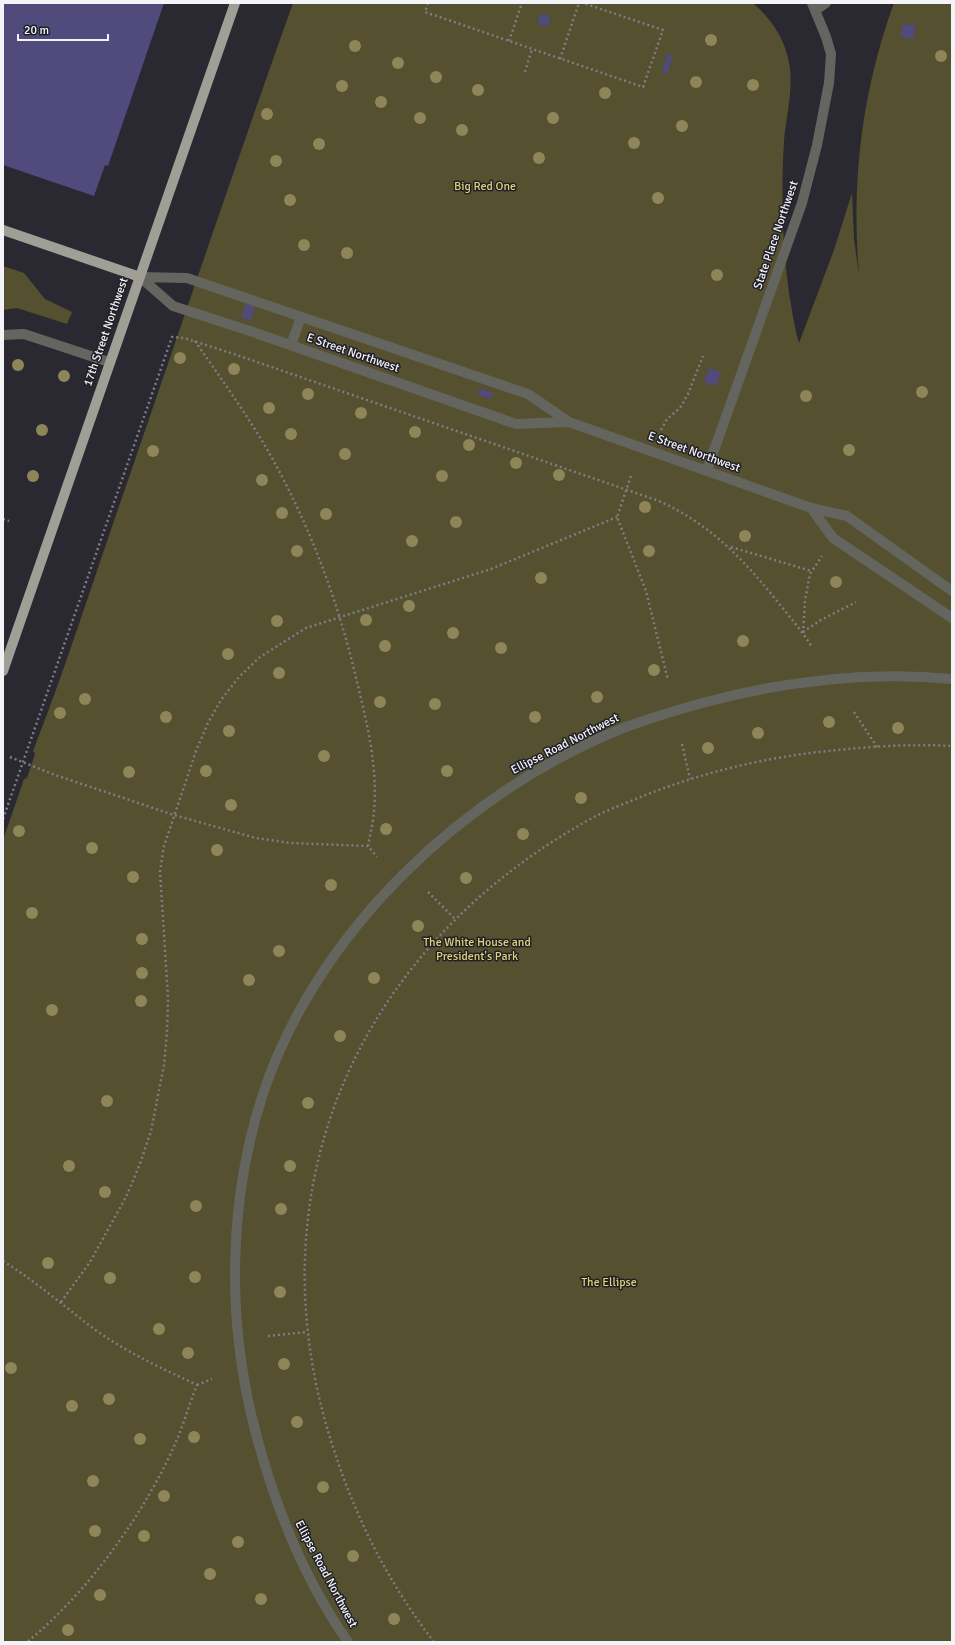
<svg xmlns="http://www.w3.org/2000/svg" width="955" height="1645" viewBox="0 0 955 1645" font-family="Signika,sans-serif">
<style>
.green{fill:#55502f}
.building{fill:#514a7c}
.lines{fill:none;stroke-linecap:round;stroke-linejoin:round}
.path{stroke:#7e7d85;stroke-width:2.5;stroke-dasharray:2 3;stroke-linecap:butt}
.service{stroke:#656560;stroke-width:10}
.primary{stroke:#a09f96;stroke-width:10}
.tree{fill:#8e8659}
.labels{text-anchor:middle;dominant-baseline:central;stroke-width:3;stroke-linejoin:round;paint-order:stroke}
.park-label{font-size:12px;fill:#e0d279;stroke:#202028}
.street-label{font-size:12px;fill:#f3f3f8;stroke:#202028}
</style>
<rect width="100%" height="100%" fill="#2a2932"/>
<!-- green -->
<path class="green" d="M 293,3 L 754,4 C 772,20 785,39 789,63 C 794,88 786,116 784,141 C 781,192 782,242 789,293 C 792,309 794,327 799,343 L 834,250 L 852,193 L 854,239 L 859,275 C 851,181 862,91 894,3 L 952,3 L 952,1642 L 3,1642 L 3,840 L 24,779 L 27,778 L 35,754 L 33,751 C 63,675 88,596 115,518 C 174,347 232,174 293,3 Z
M 3,266 L 24,273 L 45,299 L 72,312 L 67,324 L 17,308 L 3,310 Z"/>
<!-- building -->
<path class="building" d="M 3,3 L 164,3 L 108,166 L 105,165 L 94,196 L 3,165 Z
M538 20a6 6 0 1 1 12 0a6 6 0 1 1-12 0Z
M 903,24 L 916,26 L 913,39 L 900,36 Z
M 668,53 L 673,56 L 667,74 L 662,72 Z
M 246,304 L 255,307 L 251,320 L 241,317 Z
M 709,368 L 721,372 L 716,386 L 704,382 Z
M 480,388 L 493,393 L 491,399 L 478,395 Z"/>
<g class="lines">
<!-- path -->
<path class="path" d="M 428,3 L 425,12 L 643,87 L 663,30 L 583,3
M 509,41 L 522,3
M 560,59 L 579,3
M 525,72 L 532,49
M 195,341 C 220,377 245,412 267,449 C 309,523 338,600 357,682 C 367,723 378,768 374,811 C 373,823 370,835 368,846
M 661,430 L 667,419 L 680,408 L 688,394 L 703,356
M 631,476 L 617,517 L 646,591 L 668,680
M 3,519 L 9,521
M 731,547 L 811,571
M 803,632 L 821,620 L 856,602
M 803,633 L 805,600 L 810,574 L 822,556
M 854,712 L 877,747
M 682,744 L 690,779
M 10,757 L 55,775 L 174,815 L 256,838 L 290,843 L 368,846 L 377,857
M 3,819 L 172,337 L 184,338 L 231,353 L 659,501 C 710,524 743,559 777,601 C 789,616 802,631 812,647
M 428,892 L 455,919
M 3,1261 C 35,1281 64,1306 94,1329 C 126,1352 161,1368 197,1385 C 190,1402 185,1420 178,1437 C 148,1509 88,1593 27,1642
M 61,1302 L 90,1262 L 126,1197 L 140,1164 L 151,1131 L 164,1065 L 167,1032 L 168,998 L 160,871 L 164,846 L 196,751 L 208,723 L 221,700 L 239,677 L 260,657 L 306,628 L 491,569 L 617,517
M 268,1336 L 307,1332
M 197,1385 L 212,1379
M 434,1642 C 390,1585 357,1521 335,1453 C 247,1193 356,947 594,817 C 609,809 627,803 643,796 C 706,771 771,756 838,750 C 876,746 914,744 952,746"/>
<!-- service -->
<path class="service" d="M 816,10 L 826,3
M 140,277 L 187,278 L 528,394 L 569,422 L 811,508 L 847,516 L 952,591
M 140,277 L 173,306 L 253,332 L 516,424 L 569,422
M 3,335 L 24,334 L 109,362
M 291,345 L 301,317
M 707,470 L 802,203 L 817,145 L 829,83 L 831,54 L 826,37 L 812,3
M 811,508 L 833,538 L 952,618
M 348,1642 C 301,1575 271,1496 252,1418 C 227,1313 229,1200 262,1097 C 315,932 467,789 626,727 C 651,718 677,710 702,703 C 784,681 867,671 952,679"/>
<!-- primary -->
<path class="primary" d="M 3,230 L 140,277
M 3,671 L 235,3"/>
</g>
<!-- trees -->
<g class="tree">
<circle cx="711" cy="40" r="6"/>
<circle cx="355" cy="46" r="6"/>
<circle cx="941" cy="56" r="6"/>
<circle cx="398" cy="63" r="6"/>
<circle cx="436" cy="77" r="6"/>
<circle cx="696" cy="82" r="6"/>
<circle cx="753" cy="85" r="6"/>
<circle cx="342" cy="86" r="6"/>
<circle cx="478" cy="90" r="6"/>
<circle cx="605" cy="93" r="6"/>
<circle cx="381" cy="102" r="6"/>
<circle cx="267" cy="114" r="6"/>
<circle cx="420" cy="118" r="6"/>
<circle cx="553" cy="118" r="6"/>
<circle cx="682" cy="126" r="6"/>
<circle cx="462" cy="130" r="6"/>
<circle cx="634" cy="143" r="6"/>
<circle cx="319" cy="144" r="6"/>
<circle cx="539" cy="158" r="6"/>
<circle cx="276" cy="161" r="6"/>
<circle cx="658" cy="198" r="6"/>
<circle cx="290" cy="200" r="6"/>
<circle cx="304" cy="245" r="6"/>
<circle cx="347" cy="253" r="6"/>
<circle cx="717" cy="275" r="6"/>
<circle cx="180" cy="358" r="6"/>
<circle cx="18" cy="365" r="6"/>
<circle cx="234" cy="369" r="6"/>
<circle cx="64" cy="376" r="6"/>
<circle cx="922" cy="392" r="6"/>
<circle cx="308" cy="394" r="6"/>
<circle cx="806" cy="396" r="6"/>
<circle cx="269" cy="408" r="6"/>
<circle cx="361" cy="413" r="6"/>
<circle cx="42" cy="430" r="6"/>
<circle cx="415" cy="432" r="6"/>
<circle cx="291" cy="434" r="6"/>
<circle cx="469" cy="445" r="6"/>
<circle cx="849" cy="450" r="6"/>
<circle cx="153" cy="451" r="6"/>
<circle cx="345" cy="454" r="6"/>
<circle cx="516" cy="463" r="6"/>
<circle cx="559" cy="475" r="6"/>
<circle cx="33" cy="476" r="6"/>
<circle cx="442" cy="476" r="6"/>
<circle cx="262" cy="480" r="6"/>
<circle cx="645" cy="507" r="6"/>
<circle cx="282" cy="513" r="6"/>
<circle cx="326" cy="514" r="6"/>
<circle cx="456" cy="522" r="6"/>
<circle cx="745" cy="536" r="6"/>
<circle cx="412" cy="541" r="6"/>
<circle cx="297" cy="551" r="6"/>
<circle cx="649" cy="551" r="6"/>
<circle cx="541" cy="578" r="6"/>
<circle cx="836" cy="582" r="6"/>
<circle cx="409" cy="606" r="6"/>
<circle cx="366" cy="620" r="6"/>
<circle cx="277" cy="621" r="6"/>
<circle cx="453" cy="633" r="6"/>
<circle cx="743" cy="641" r="6"/>
<circle cx="385" cy="646" r="6"/>
<circle cx="501" cy="648" r="6"/>
<circle cx="228" cy="654" r="6"/>
<circle cx="654" cy="670" r="6"/>
<circle cx="279" cy="673" r="6"/>
<circle cx="597" cy="697" r="6"/>
<circle cx="85" cy="699" r="6"/>
<circle cx="380" cy="702" r="6"/>
<circle cx="435" cy="704" r="6"/>
<circle cx="60" cy="713" r="6"/>
<circle cx="166" cy="717" r="6"/>
<circle cx="535" cy="717" r="6"/>
<circle cx="829" cy="722" r="6"/>
<circle cx="898" cy="728" r="6"/>
<circle cx="229" cy="731" r="6"/>
<circle cx="758" cy="733" r="6"/>
<circle cx="708" cy="748" r="6"/>
<circle cx="324" cy="756" r="6"/>
<circle cx="206" cy="771" r="6"/>
<circle cx="447" cy="771" r="6"/>
<circle cx="129" cy="772" r="6"/>
<circle cx="581" cy="798" r="6"/>
<circle cx="231" cy="805" r="6"/>
<circle cx="386" cy="829" r="6"/>
<circle cx="19" cy="831" r="6"/>
<circle cx="523" cy="834" r="6"/>
<circle cx="92" cy="848" r="6"/>
<circle cx="217" cy="850" r="6"/>
<circle cx="133" cy="877" r="6"/>
<circle cx="466" cy="878" r="6"/>
<circle cx="331" cy="885" r="6"/>
<circle cx="32" cy="913" r="6"/>
<circle cx="418" cy="926" r="6"/>
<circle cx="142" cy="939" r="6"/>
<circle cx="279" cy="951" r="6"/>
<circle cx="142" cy="973" r="6"/>
<circle cx="374" cy="978" r="6"/>
<circle cx="249" cy="980" r="6"/>
<circle cx="141" cy="1001" r="6"/>
<circle cx="52" cy="1010" r="6"/>
<circle cx="340" cy="1036" r="6"/>
<circle cx="107" cy="1101" r="6"/>
<circle cx="308" cy="1103" r="6"/>
<circle cx="69" cy="1166" r="6"/>
<circle cx="290" cy="1166" r="6"/>
<circle cx="105" cy="1192" r="6"/>
<circle cx="196" cy="1206" r="6"/>
<circle cx="281" cy="1209" r="6"/>
<circle cx="48" cy="1263" r="6"/>
<circle cx="195" cy="1277" r="6"/>
<circle cx="110" cy="1278" r="6"/>
<circle cx="280" cy="1292" r="6"/>
<circle cx="159" cy="1329" r="6"/>
<circle cx="188" cy="1353" r="6"/>
<circle cx="284" cy="1364" r="6"/>
<circle cx="11" cy="1368" r="6"/>
<circle cx="109" cy="1399" r="6"/>
<circle cx="72" cy="1406" r="6"/>
<circle cx="297" cy="1422" r="6"/>
<circle cx="194" cy="1437" r="6"/>
<circle cx="140" cy="1439" r="6"/>
<circle cx="93" cy="1481" r="6"/>
<circle cx="323" cy="1487" r="6"/>
<circle cx="164" cy="1496" r="6"/>
<circle cx="95" cy="1531" r="6"/>
<circle cx="144" cy="1536" r="6"/>
<circle cx="238" cy="1542" r="6"/>
<circle cx="353" cy="1556" r="6"/>
<circle cx="210" cy="1574" r="6"/>
<circle cx="100" cy="1595" r="6"/>
<circle cx="261" cy="1599" r="6"/>
<circle cx="394" cy="1619" r="6"/>
<circle cx="68" cy="1630" r="6"/>
</g>
<g class="labels">
<!-- park labels -->
<g class="park-label">
<text x="485" y="186">Big Red One</text>
<text x="477" y="942">The White House and<tspan x="477" dy="14">President's Park</tspan></text>
<text x="609" y="1282">The Ellipse</text>
</g>
<!-- street labels -->
<g class="street-label">
<text transform="translate(776 235) rotate(-71)">State Place Northwest</text>
<text transform="translate(106 332) rotate(-71)">17th Street Northwest</text>
<text transform="translate(353 353) rotate(19)">E Street Northwest</text>
<text transform="translate(694 452) rotate(20)">E Street Northwest</text>
<text transform="translate(565 744) rotate(-27)">Ellipse Road Northwest</text>
<text transform="translate(326 1574) rotate(62)">Ellipse Road Northwest</text>
</g>
</g>
<!-- border -->
<rect width="955" height="1645" fill="none" stroke="#f3f3f8" stroke-width="8"/>
<!-- scale -->
<path d="M18 34v6h90v-6" fill="none" stroke="#f3f3f8" stroke-width="2"/>
<text x="24" y="34" font-size="12" fill="#f3f3f8" stroke="#202028" stroke-width="3" paint-order="stroke">20 m</text>
</svg>
